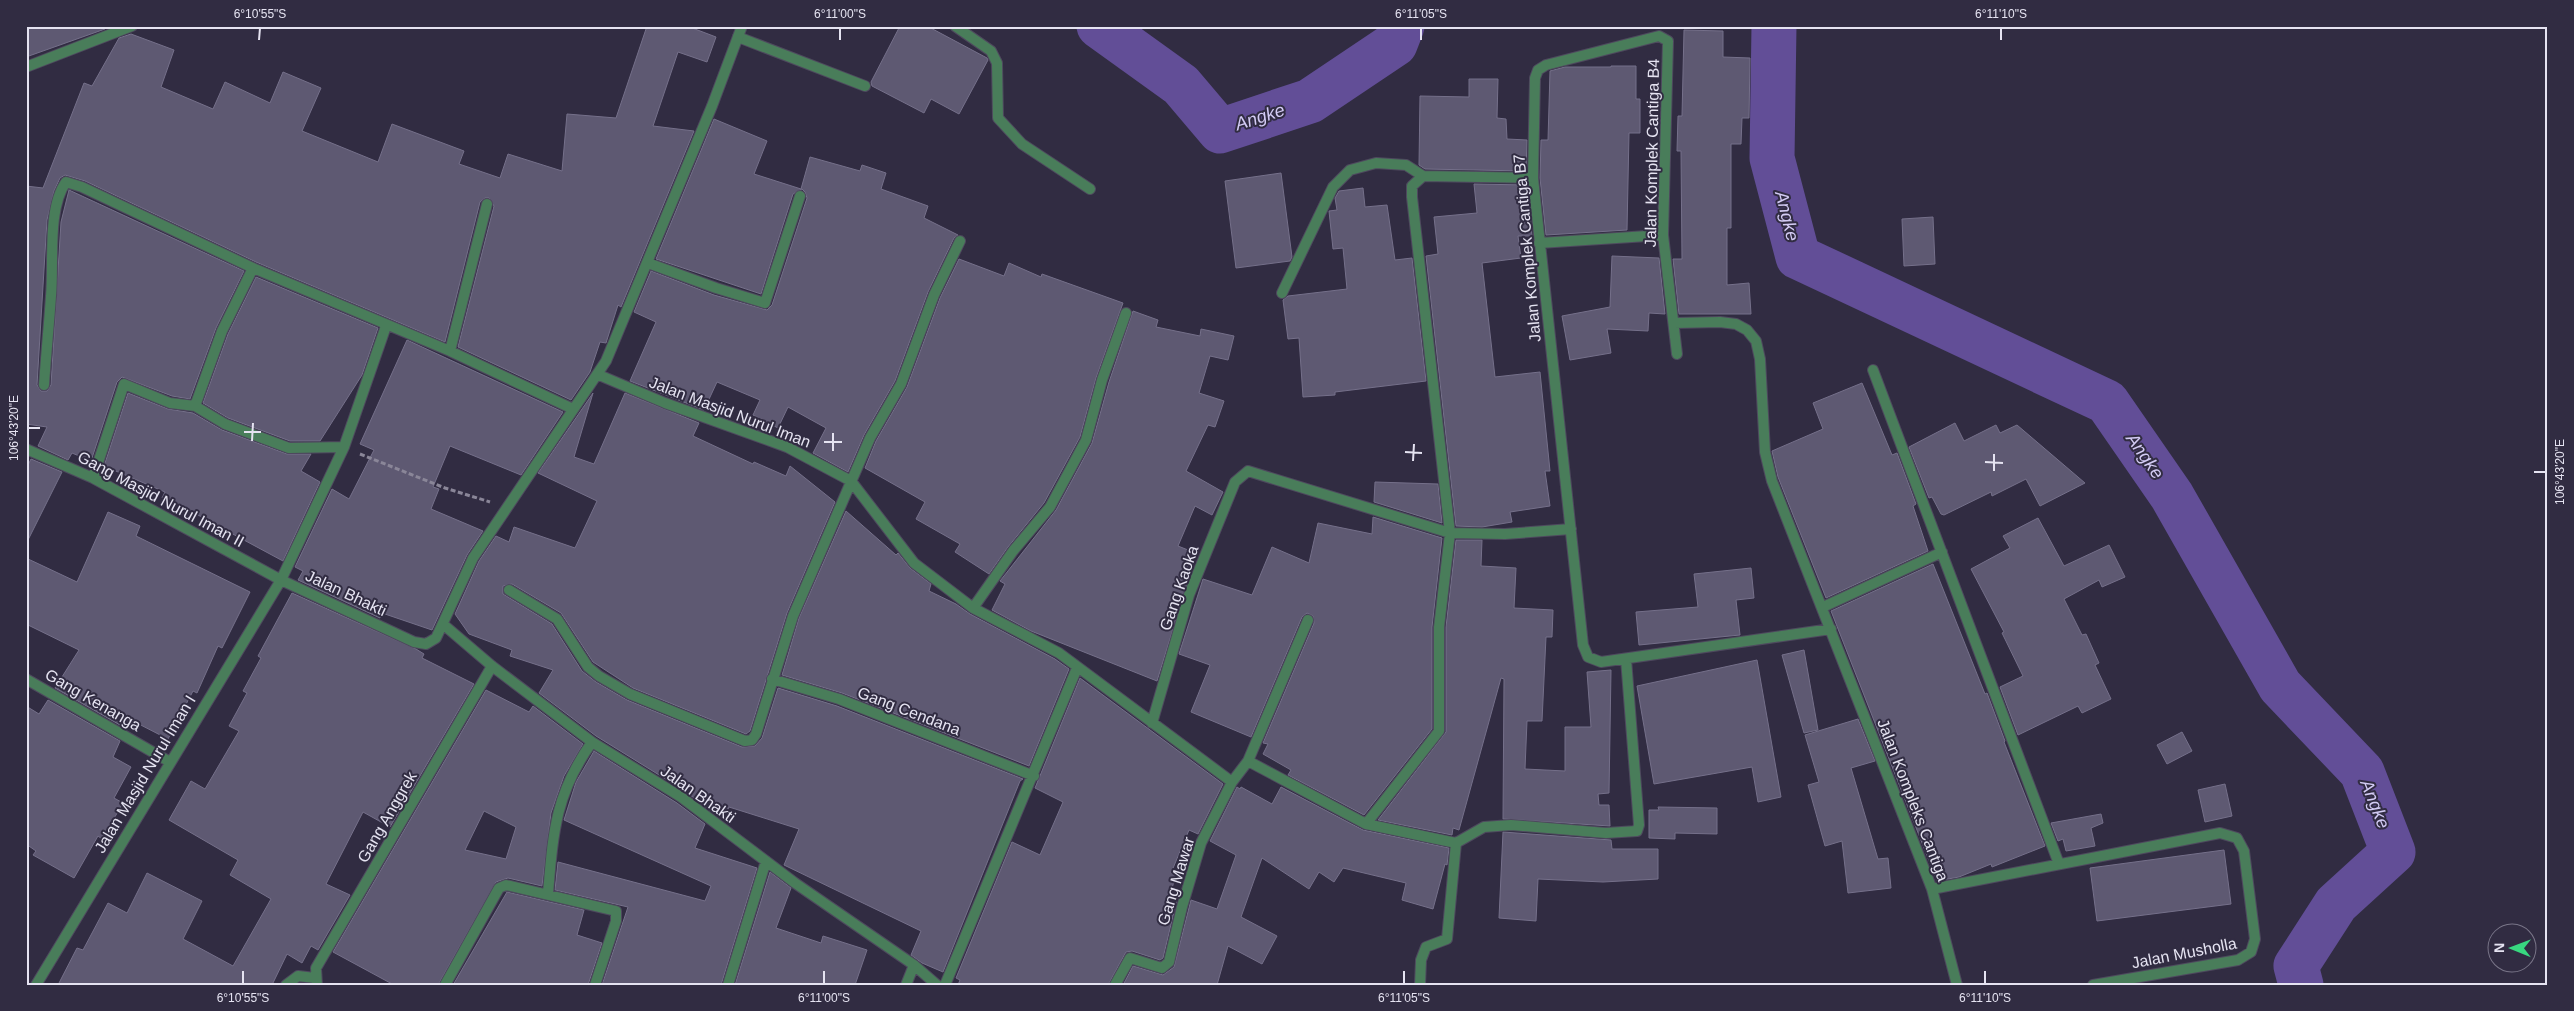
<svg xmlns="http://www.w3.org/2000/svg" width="2574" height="1011" viewBox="0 0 2574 1011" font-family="Arial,sans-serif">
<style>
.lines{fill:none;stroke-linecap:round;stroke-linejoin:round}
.river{stroke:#624e97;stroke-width:45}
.building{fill:#5e5972;stroke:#75708a;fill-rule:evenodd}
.service-casing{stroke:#4e495e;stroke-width:12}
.minor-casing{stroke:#4e495e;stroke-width:12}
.path{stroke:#8a8698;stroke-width:3;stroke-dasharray:5 2.5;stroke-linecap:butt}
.service{stroke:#497d5a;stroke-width:10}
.minor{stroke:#497d5a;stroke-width:10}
.ticks{fill:none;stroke:#e5e3f1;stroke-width:2}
.labels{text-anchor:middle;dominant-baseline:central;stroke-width:4;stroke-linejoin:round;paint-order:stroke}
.street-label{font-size:16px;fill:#e5e3f1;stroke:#312c42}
.water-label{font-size:18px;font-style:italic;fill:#d3cbf4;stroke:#312c42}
.neatline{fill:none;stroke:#e5e3f1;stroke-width:2}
.ticks-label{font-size:12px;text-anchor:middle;fill:#e5e3f1}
</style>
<rect width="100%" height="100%" fill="#312c42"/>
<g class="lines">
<!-- river -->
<path class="river" d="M 1099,26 L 1181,85 L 1220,131 L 1310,101 L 1395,44 L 1402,26
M 1774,26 L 1772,158 L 1798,257 L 2107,402 L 2172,496 L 2280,686 L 2362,772 L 2393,852 L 2336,904 L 2296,966 L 2301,985"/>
</g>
<!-- building -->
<path class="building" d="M 26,26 L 104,26 L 105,29 L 26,57 Z
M 647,26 L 687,26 L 716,37 L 707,62 L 678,52 L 653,126 L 694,131 L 621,307 L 618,305 L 606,343 L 600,342 L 590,372 L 571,400 L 458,347 L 494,206 L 489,198 L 485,198 L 480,202 L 445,342 L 256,262 L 85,181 L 65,175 L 60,178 L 54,191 L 47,220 L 37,385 L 41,391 L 47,391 L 51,385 L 61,222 L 69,190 L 244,271 L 216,328 L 190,399 L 172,396 L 122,377 L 117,382 L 91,461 L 72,453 L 68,460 L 38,446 L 47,427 L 26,424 L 26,186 L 43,188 L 84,83 L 92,86 L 119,38 L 131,34 L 174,50 L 161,87 L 213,109 L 225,82 L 270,103 L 283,72 L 321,88 L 302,131 L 378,162 L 392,124 L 464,151 L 459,164 L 500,178 L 508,154 L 562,171 L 567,114 L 616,118 Z
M 900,26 L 927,26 L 987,58 L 988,60 L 959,114 L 931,99 L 924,113 L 872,86 L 871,82 Z
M 1684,30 L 1723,31 L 1723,57 L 1750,58 L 1749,118 L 1742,118 L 1741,144 L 1731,144 L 1731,228 L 1727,228 L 1727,285 L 1749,283 L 1751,314 L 1679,314 L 1673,259 L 1682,259 L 1681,151 L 1677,151 L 1678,116 L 1682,116 Z
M 1611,66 L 1636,66 L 1636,99 L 1640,99 L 1640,133 L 1629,133 L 1627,230 L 1546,235 L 1540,178 L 1541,140 L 1548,140 L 1550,71 L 1565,67 L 1611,67 Z
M 1469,79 L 1498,79 L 1497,118 L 1506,119 L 1507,139 L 1527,140 L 1526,171 L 1425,169 L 1419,165 L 1420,96 L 1469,97 Z
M 714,119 L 767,141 L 754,174 L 801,189 L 810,157 L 860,171 L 862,165 L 886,173 L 881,189 L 928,206 L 924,218 L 958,235 L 954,238 L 928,292 L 895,381 L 864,435 L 848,472 L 813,453 L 826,428 L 788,407 L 778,428 L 753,415 L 760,400 L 717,382 L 704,410 L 630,381 L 656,322 L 634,312 L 651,271 L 714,295 L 767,310 L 772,305 L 807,198 L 805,192 L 802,189 L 793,194 L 761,294 L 656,259 Z
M 1281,173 L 1292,257 L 1290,261 L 1236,268 L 1225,181 Z
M 1474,184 L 1527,185 L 1532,236 L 1518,236 L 1521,258 L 1482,263 L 1495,377 L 1540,372 L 1550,471 L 1545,471 L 1550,506 L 1510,512 L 1512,522 L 1482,527 L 1456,526 L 1426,256 L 1438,254 L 1434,217 L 1477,213 Z
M 1363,188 L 1365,207 L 1387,205 L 1395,260 L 1412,258 L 1426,381 L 1335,392 L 1335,395 L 1303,397 L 1299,338 L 1288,339 L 1283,300 L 1288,296 L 1347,289 L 1343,248 L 1333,249 L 1329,211 L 1337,210 L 1335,198 L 1339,191 Z
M 1933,217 L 1935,264 L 1904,266 L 1902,219 Z
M 1612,256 L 1659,258 L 1665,314 L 1649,313 L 1648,331 L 1607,329 L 1611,353 L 1570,360 L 1562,316 L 1610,307 Z
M 959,259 L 1004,276 L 1009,263 L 1041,277 L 1042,274 L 1123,303 L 1096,378 L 1080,437 L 1044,503 L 1008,547 L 989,574 L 955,552 L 960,544 L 916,519 L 925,502 L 865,468 L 876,441 L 907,387 L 940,298 Z
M 256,277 L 378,328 L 362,375 L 320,441 L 290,441 L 228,418 L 203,403 L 228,334 Z
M 1133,311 L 1158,320 L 1156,327 L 1200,336 L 1201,329 L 1234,336 L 1228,360 L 1210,356 L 1199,393 L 1224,401 L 1215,427 L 1208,425 L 1186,471 L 1223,492 L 1212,515 L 1195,506 L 1178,546 L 1193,552 L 1185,572 L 1190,574 L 1157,681 L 1031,631 L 992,610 L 1005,584 L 1000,581 L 1056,510 L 1092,443 L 1109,382 Z
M 407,340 L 563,412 L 521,475 L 450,446 L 433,487 L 439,489 L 431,509 L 483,531 L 467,555 L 432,630 L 382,613 L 380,618 L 298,580 L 303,571 L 295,567 L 332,489 L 349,499 L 374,450 L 360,444 Z
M 1862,383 L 1892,455 L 1897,453 L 1916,504 L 1913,506 L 1928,551 L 1826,598 L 1778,477 L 1772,451 L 1823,429 L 1813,403 Z
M 128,393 L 168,409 L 193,413 L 222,430 L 287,454 L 311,454 L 301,471 L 320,482 L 283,561 L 229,532 L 226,537 L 199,522 L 202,517 L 162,498 L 165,492 L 104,466 Z
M 593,393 L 574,457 L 594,464 L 625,393 L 699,423 L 693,436 L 753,464 L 754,462 L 786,476 L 790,466 L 835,502 L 787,613 L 750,731 L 746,734 L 633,688 L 593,662 L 561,613 L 512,584 L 503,586 L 503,594 L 552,624 L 582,671 L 596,682 L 627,700 L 742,747 L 755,746 L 762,738 L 778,688 L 837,706 L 1023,779 L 1020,781 L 943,972 L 922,963 L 911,955 L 921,931 L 784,865 L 799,829 L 729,807 L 726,813 L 713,806 L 711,811 L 685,791 L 596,736 L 539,693 L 553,670 L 510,656 L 512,650 L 469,634 L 455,614 L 479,561 L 496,536 L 509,542 L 514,527 L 575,548 L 597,501 L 538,473 Z
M 1955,423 L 1964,441 L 1996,425 L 2000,433 L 2017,425 L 2085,483 L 2040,506 L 2026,479 L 1992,496 L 1991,492 L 1944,515 L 1941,514 L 1932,497 L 1929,498 L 1909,447 Z
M 31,459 L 62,472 L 26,544 L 26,469 Z
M 1375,482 L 1438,484 L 1442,523 L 1374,502 Z
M 846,511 L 896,555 L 898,553 L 910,568 L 931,584 L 929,591 L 956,604 L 970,614 L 1055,659 L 1069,669 L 1029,766 L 842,693 L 782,675 L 799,618 Z
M 108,512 L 140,526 L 136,536 L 250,592 L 222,648 L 218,646 L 197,693 L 193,691 L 168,739 L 131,720 L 127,729 L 55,688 L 79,650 L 26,624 L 26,558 L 77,582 Z
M 1373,517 L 1442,538 L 1432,627 L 1432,729 L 1364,815 L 1288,775 L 1291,770 L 1263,754 L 1268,744 L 1263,743 L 1314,623 L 1313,616 L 1307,613 L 1302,617 L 1251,737 L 1191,712 L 1210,665 L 1179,654 L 1203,579 L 1252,595 L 1272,547 L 1309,563 L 1318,523 L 1372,534 Z
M 2038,518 L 2064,566 L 2109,545 L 2125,577 L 2102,587 L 2099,580 L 2064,599 L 2082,635 L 2086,634 L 2099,663 L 2095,665 L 2111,699 L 2082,713 L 2078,706 L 2018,735 L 2000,687 L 2023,676 L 2002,633 L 2004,632 L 1971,569 L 2010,548 L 2003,536 Z
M 1456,540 L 1482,540 L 1481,566 L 1516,568 L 1514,608 L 1553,610 L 1552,637 L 1546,637 L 1542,721 L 1527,721 L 1525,769 L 1565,771 L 1565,727 L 1591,727 L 1587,672 L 1611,670 L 1609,793 L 1598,794 L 1599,805 L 1609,805 L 1610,826 L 1503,819 L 1504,679 L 1501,678 L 1459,830 L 1453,828 L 1452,835 L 1378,820 L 1446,732 L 1446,627 Z
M 1933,564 L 1985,694 L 1987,693 L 2005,741 L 2004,742 L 2045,846 L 1992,867 L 1991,864 L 1959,877 L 1937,881 L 1831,611 Z
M 1751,568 L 1754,598 L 1736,600 L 1740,635 L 1639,645 L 1636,612 L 1698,607 L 1694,574 Z
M 292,593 L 416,649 L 424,654 L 422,658 L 474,684 L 390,827 L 363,812 L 326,884 L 350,895 L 318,950 L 311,946 L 302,963 L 287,954 L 272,985 L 58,985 L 77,948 L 83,950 L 108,903 L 127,913 L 147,873 L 202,901 L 183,939 L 233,966 L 271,899 L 230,875 L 238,860 L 169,820 L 191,781 L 205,789 L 239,731 L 229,726 L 247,693 L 243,691 L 261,658 L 258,656 Z
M 1804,650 L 1818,730 L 1804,733 L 1782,655 Z
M 1757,660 L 1781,797 L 1758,802 L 1752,767 L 1654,784 L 1637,686 Z
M 1080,678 L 1223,784 L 1198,834 L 1189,830 L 1171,873 L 1176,874 L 1171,892 L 1178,895 L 1163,958 L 1160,960 L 1132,951 L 1126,952 L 1108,985 L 958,985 L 960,980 L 956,978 L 1012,842 L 1040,855 L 1063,802 L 1035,788 Z
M 486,690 L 529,712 L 533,706 L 583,744 L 564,776 L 551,813 L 542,886 L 508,878 L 496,882 L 438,985 L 394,985 L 333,952 ZM 484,811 L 516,827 L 506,859 L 465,850 Z
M 48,700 L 120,741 L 113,757 L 131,767 L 114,798 L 123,803 L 102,839 L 98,836 L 74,878 L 33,855 L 36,851 L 26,844 L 26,706 L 39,714 Z
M 1858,719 L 1875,761 L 1851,768 L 1878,859 L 1888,858 L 1891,888 L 1848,893 L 1842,841 L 1825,846 L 1808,785 L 1819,782 L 1805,735 Z
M 2182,732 L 2192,751 L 2167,764 L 2157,745 Z
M 594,751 L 677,803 L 705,824 L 695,848 L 757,868 L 721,985 L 602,985 L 628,907 L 555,890 L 558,862 L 705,901 L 711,886 L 564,820 L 576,782 Z
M 2225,784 L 2232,816 L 2205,822 L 2198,790 Z
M 1237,787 L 1240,789 L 1241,787 L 1272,804 L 1281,787 L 1363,830 L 1449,848 L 1447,865 L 1445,864 L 1433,909 L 1402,900 L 1406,883 L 1343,868 L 1334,882 L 1319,872 L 1309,889 L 1262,858 L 1241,917 L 1277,936 L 1262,964 L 1228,946 L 1217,985 L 1123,985 L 1133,966 L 1163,975 L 1174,967 L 1191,900 L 1217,909 L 1236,855 L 1210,841 Z
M 1658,807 L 1717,808 L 1717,834 L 1675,833 L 1675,839 L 1649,838 L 1649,810 L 1659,810 Z
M 2101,814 L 2103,823 L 2091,828 L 2095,846 L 2066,851 L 2063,839 L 2058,841 L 2051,823 Z
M 1503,832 L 1611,840 L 1612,849 L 1658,849 L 1658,879 L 1603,882 L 1538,879 L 1536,921 L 1499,918 Z
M 2224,850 L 2231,904 L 2097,921 L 2090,868 Z
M 770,872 L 791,888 L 776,928 L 821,943 L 823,936 L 867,950 L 855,985 L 735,985 Z
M 507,892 L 584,910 L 577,935 L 602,943 L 588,985 L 453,985 Z"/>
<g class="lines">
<!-- service casing -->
<g class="service-casing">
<path id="service" d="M 955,26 L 991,51 L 997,63 L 998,118 L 1022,144 L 1090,189
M 738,37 L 865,86
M 26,67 L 132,26"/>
</g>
<!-- minor casing -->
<g class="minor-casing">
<path id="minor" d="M 1539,243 L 1663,235
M 648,263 L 716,288 L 765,303 L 800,196
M 1282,293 L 1333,187 L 1350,170 L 1376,163 L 1406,165 L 1423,176
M 1674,323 L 1720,322 L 1736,324 L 1747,330 L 1756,341 L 1760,359 L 1765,452 L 1772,481 L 1932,889 L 1957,985
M 450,351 L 487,204
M 1677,354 L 1663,235 L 1668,41 L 1659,36 L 1546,65 L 1538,70 L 1535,78 L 1533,178 L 1583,645 L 1588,657 L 1601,662 L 1831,629
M 1873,370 L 2059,864
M 599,375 L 665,403 L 787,447 L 851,481 L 914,563 L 973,608 L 1059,653 L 1232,782 L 1201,843 L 1182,907 L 1169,962 L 1162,968 L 1130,958 L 1115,985
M 44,385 C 46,355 49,325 51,296 C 54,263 47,208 66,182 L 82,187 L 253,268 L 450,351 L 573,409
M 344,447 L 386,326
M 26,449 L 93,478 L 281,580 L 414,642 L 426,644 L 436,638 L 473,558 L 606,361 L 712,106 L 742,26
M 93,478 L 124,384 L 170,403 L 195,406 L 222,331 L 253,268
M 509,590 L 557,619 L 588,667 L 599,676 L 630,694 L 745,741 L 752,740 L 756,734 L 793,616 L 870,438 L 901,384 L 934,295 L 960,241
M 1823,607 L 1942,552
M 973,608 L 1013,551 L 1050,507 L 1086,440 L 1102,380 L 1126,313
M 444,625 L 492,666 L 592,742 L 681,797 L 795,883 L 914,965 L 937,985
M 26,679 L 170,762
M 772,679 L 839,699 L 1034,776
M 1152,723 L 1189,595 L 1235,482 L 1248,471 L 1450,533 L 1412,197 L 1412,186 L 1423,176 L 1533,178
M 1248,761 L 1366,824 L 1456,843
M 1232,782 L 1248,761 L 1308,620
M 1366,824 L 1439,731 L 1439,627 L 1450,533 L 1505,534 L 1571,529
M 1932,889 L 2220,833 L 2237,838 L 2244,851 L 2255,939 L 2251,952 L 2238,960 L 2093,985
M 548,894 C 553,833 555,794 592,742
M 36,985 L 281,580 L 344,447 L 289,448 L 225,424 L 195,406
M 286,985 L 298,976 L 315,978
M 317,985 L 316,968 L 492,666
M 445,985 L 499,888 L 506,885 L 616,911 L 616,921 L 595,985
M 728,985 L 766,861
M 906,985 L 914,965
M 945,985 L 1077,668
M 1420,985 L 1421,960 L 1426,947 L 1447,939 L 1456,843 L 1484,827 L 1511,825 L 1606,833 L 1637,831 L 1639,825 L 1626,659"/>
</g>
<!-- path -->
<path class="path" d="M 360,454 L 445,488 L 490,502"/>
<!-- service -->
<use href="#service" class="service"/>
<!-- minor -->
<use href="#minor" class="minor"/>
</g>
<!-- ticks -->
<path class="ticks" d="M 259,40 L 260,28M 840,40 L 840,28M 1421,40 L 1421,28M 2001,40 L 2001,28M 28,428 L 40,428M 244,432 L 261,432M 252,441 L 253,423M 824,442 L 842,442M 833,451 L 833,433M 1405,452 L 1422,453M 1413,461 L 1414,444M 1985,462 L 2003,463M 1994,471 L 1994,454M 2534,472 L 2546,472M 243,984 L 243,971M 824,984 L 824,971M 1404,984 L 1404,971M 1985,984 L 1985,971"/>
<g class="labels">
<!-- street labels -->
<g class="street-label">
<text transform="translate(1652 153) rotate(-89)">Jalan Komplek Cantiga B4</text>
<text transform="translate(1527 248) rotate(-95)">Jalan Komplek Cantiga B7</text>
<text transform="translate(730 412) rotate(21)">Jalan Masjid Nurul Iman</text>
<text transform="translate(161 499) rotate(28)">Gang Masjid Nurul Iman II</text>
<text transform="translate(1179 588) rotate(-71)">Gang Kaoka</text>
<text transform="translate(346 593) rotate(25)">Jalan Bhakti</text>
<text transform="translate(93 700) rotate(30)">Gang Kenanga</text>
<text transform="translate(909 711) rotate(21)">Gang Cendana</text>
<text transform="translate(145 774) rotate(-59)">Jalan Masjid Nurul Iman I</text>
<text transform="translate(698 794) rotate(35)">Jalan Bhakti</text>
<text transform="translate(1913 800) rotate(69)">Jalan Kompleks Cantiga</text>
<text transform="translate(387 817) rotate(-60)">Gang Anggrek</text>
<text transform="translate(1176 881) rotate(-73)">Gang Mawar</text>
<text transform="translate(2184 953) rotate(-11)">Jalan Musholla</text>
</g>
<!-- water labels -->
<g class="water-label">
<text transform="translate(1260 117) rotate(-18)">Angke</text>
<text transform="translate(1787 216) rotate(76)">Angke</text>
<text transform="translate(2145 456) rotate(55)">Angke</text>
<text transform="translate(2375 804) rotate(68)">Angke</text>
</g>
</g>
<!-- border -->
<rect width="2574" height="1011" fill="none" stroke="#312c42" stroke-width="55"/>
<!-- north arrow -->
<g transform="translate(2512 948) rotate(271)"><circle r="24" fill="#312c42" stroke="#797588"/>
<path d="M0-4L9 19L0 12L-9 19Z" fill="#38d880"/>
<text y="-8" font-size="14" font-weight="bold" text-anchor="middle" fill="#e5e3f1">N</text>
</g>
<rect x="28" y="28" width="2518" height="956" class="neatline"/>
<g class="ticks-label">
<text x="260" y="18">6°10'55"S</text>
<text x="840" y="18">6°11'00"S</text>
<text x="1421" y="18">6°11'05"S</text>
<text x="2001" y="18">6°11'10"S</text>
<text transform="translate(14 428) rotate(-90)" y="4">106°43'20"E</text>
<text transform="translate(2560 472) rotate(-90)" y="4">106°43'20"E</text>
<text x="243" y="1002">6°10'55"S</text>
<text x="824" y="1002">6°11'00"S</text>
<text x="1404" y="1002">6°11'05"S</text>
<text x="1985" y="1002">6°11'10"S</text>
</g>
</svg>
